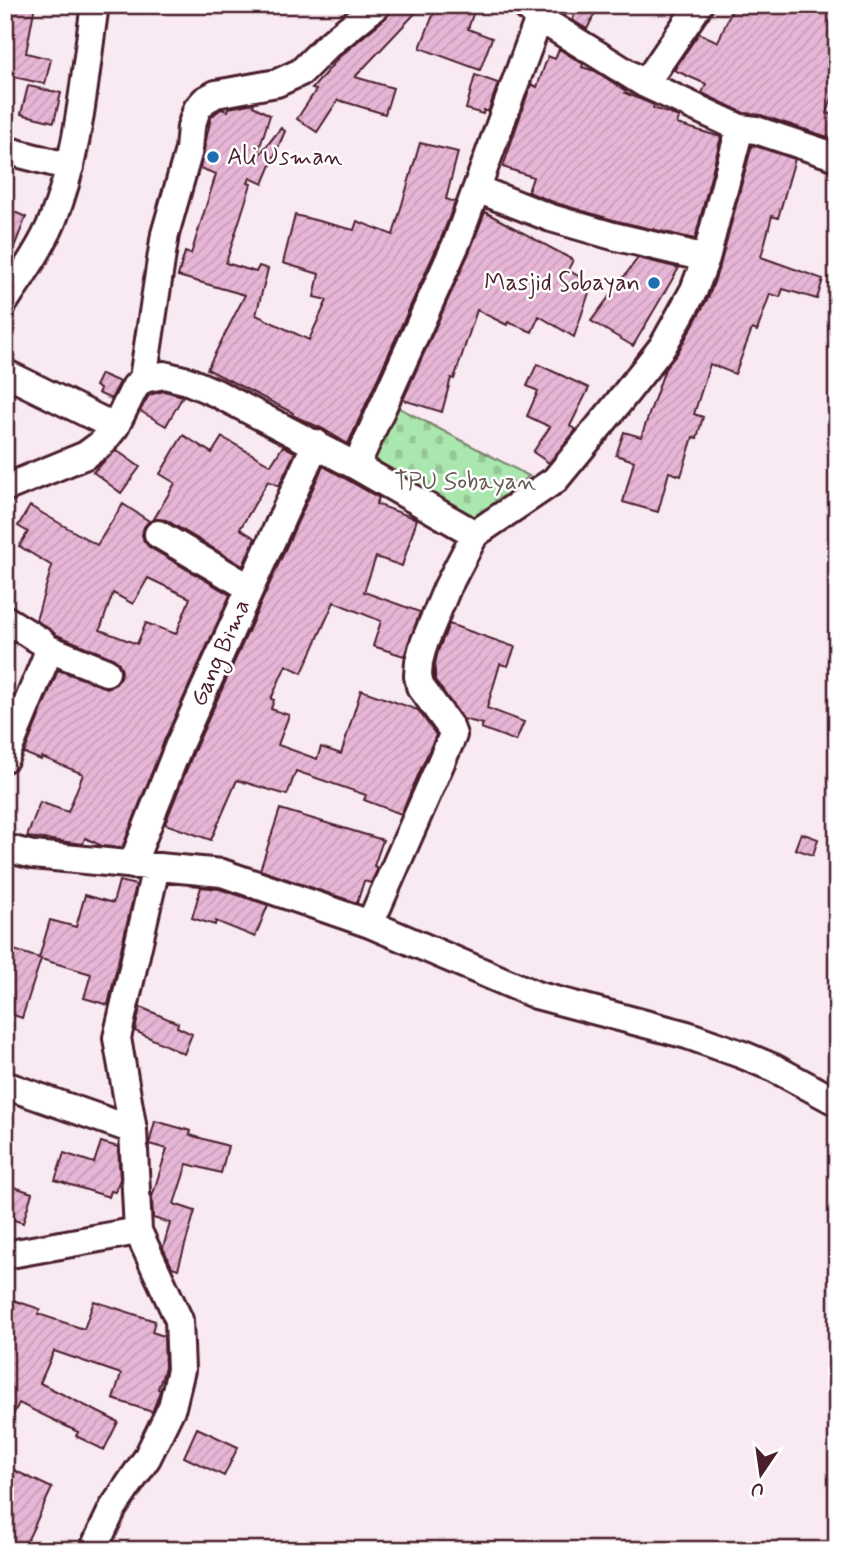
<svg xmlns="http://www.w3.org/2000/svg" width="842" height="1555" viewBox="0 0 842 1555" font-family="Mynerve,sans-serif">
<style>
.cemetery{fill:url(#cemetery-stones);stroke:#7a836c;stroke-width:2}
.building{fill:url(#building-hatch);stroke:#4a1f2b;stroke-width:2;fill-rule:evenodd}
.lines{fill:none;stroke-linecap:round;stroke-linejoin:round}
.minor-casing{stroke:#4a1f2b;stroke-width:32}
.minor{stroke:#fff;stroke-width:26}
.poi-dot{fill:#1f6fb2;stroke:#fff;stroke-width:2.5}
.labels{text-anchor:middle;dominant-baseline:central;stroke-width:5;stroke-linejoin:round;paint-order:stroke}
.poi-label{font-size:24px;fill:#4a1f2b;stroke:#fff;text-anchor:start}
.park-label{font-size:24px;fill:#675b52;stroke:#fff}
.street-label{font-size:24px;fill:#4a1f2b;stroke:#fff}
</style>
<defs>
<pattern id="cemetery-stones" width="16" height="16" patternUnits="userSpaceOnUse" patternTransform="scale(1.75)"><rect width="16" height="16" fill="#aae7ae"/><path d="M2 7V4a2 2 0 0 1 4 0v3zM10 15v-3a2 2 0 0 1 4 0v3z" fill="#94c696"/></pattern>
<pattern id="building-hatch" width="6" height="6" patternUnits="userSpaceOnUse" patternTransform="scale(1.75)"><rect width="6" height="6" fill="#e7b6d6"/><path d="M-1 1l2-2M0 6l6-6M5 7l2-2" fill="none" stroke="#c89cb8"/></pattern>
</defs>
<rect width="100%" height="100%" fill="#f8e9f3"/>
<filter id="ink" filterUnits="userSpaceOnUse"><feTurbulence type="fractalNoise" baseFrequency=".0143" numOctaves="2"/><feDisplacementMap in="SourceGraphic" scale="14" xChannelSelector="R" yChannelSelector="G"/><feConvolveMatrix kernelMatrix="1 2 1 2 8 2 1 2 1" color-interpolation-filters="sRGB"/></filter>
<g filter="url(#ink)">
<!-- cemetery -->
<path class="cemetery" d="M 386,401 L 529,476 L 469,523 L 363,463 Z"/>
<!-- building -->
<path class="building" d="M 5,5 L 35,5 L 26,53 L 51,59 L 45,84 L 5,75 L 5,61 L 10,41 L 5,41 Z
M 392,5 L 423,5 L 355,77 L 393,88 L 385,114 L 338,100 L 317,132 L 297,119 L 316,90 L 312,89 L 339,57 L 387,17 Z
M 437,5 L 476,5 L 468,29 L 492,38 L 480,70 L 420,48 Z
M 579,5 L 599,5 L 587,29 L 572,20 Z
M 734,5 L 837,5 L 837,83 L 827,113 L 837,116 L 837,140 L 761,115 L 744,113 L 702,93 L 706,84 L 674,70 L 699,33 L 718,42 Z
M 559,49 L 583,64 L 582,67 L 595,71 L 626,91 L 625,93 L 654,105 L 653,108 L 679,117 L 677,124 L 721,137 L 695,239 L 617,221 L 556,203 L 528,192 L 533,177 L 503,167 L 531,84 L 537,87 L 548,56 L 555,59 Z
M 475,75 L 498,83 L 488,112 L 484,110 L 483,114 L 466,109 Z
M 28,86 L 61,93 L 54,122 L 21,114 Z
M 254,103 L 253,106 L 270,115 L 256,159 L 281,128 L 285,131 L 263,184 L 250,178 L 248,183 L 251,184 L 226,263 L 256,272 L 259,266 L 268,269 L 256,315 L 309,340 L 327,300 L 314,297 L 319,274 L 283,263 L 295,215 L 354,230 L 357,221 L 393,235 L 420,143 L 458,152 L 446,199 L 455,202 L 442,236 L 348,444 L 323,429 L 292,415 L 293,413 L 207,369 L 245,295 L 178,276 L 185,252 L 191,254 L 216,174 L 200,168 L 211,117 L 221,109 L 228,111 L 229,108 Z
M 752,145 L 795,159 L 778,218 L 772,216 L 761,257 L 823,279 L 817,299 L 783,289 L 780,297 L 770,294 L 757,331 L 752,329 L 735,374 L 710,364 L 694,414 L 703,417 L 697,438 L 693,437 L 681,476 L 669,472 L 658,512 L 623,502 L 634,461 L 616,455 L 624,432 L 641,437 L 665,369 L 677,354 L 709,296 L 721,262 Z
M 5,208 L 26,217 L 6,267 L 5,267 Z
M 485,212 L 573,260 L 568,270 L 592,284 L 574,337 L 539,316 L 532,332 L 508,322 L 507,325 L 477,310 L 454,379 L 451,378 L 442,412 L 403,400 L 471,248 Z
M 638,258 L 679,268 L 633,346 L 591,321 Z
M 537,364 L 589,388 L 570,426 L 576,430 L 549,463 L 533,452 L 550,427 L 527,416 L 538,391 L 527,386 Z
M 101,374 L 120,382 L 111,399 L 98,393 L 100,389 L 95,386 Z
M 164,391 L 183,396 L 166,426 L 140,411 L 149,395 Z
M 183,435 L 212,453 L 222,437 L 271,465 L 283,446 L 295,452 L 279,486 L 268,481 L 240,529 L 255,538 L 243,566 L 166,520 L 154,519 L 175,483 L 160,474 Z
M 116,450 L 140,467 L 121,493 L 93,472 Z
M 323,466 L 379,498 L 376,504 L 417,519 L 402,566 L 376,557 L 364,592 L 420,612 L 404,656 L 373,646 L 381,621 L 334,602 L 302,673 L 286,665 L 271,699 L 274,700 L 271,709 L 289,715 L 278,745 L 317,759 L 321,747 L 341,754 L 361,690 L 418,710 L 436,735 L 401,814 L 364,800 L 366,795 L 296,771 L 287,795 L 237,780 L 211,840 L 165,824 L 194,751 Z
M 123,504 L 149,521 L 144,527 L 142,535 L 144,541 L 149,547 L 230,595 L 165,739 L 122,848 L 102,846 L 85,838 L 83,844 L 27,837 L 40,802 L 68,812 L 83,774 L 42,757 L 41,760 L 24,753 L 58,670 L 107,688 L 116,684 L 121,677 L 122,671 L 119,663 L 113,658 L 57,635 L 36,620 L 52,566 L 19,546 L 28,532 L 18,526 L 30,506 L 97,545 ZM 148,578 L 190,598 L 176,634 L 146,623 L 137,644 L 100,630 L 113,593 L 133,604 Z
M 449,624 L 515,647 L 508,666 L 500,664 L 487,708 L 524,722 L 516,741 L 481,728 L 483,724 L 463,719 L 435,680 L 435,664 L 438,651 Z
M 280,809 L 383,840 L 374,866 L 378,868 L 371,883 L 364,881 L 357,903 L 260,870 Z
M 801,833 L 818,839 L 813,855 L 795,849 Z
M 119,881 L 136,885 L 108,1005 L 84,998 L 91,974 L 41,959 L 22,1018 L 5,1012 L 5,947 L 39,958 L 50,920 L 76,927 L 85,895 L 113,903 Z
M 201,887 L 219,889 L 268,905 L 255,937 L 216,921 L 215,925 L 192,918 Z
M 140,1007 L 178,1023 L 177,1027 L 192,1034 L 184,1054 L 135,1031 Z
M 155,1121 L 191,1131 L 190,1135 L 228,1146 L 221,1173 L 187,1164 L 174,1204 L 195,1211 L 178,1269 L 172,1267 L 163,1248 L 170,1223 L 153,1218 L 152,1197 L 167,1149 L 149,1144 Z
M 101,1142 L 118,1147 L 120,1179 L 115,1192 L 111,1191 L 109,1197 L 55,1180 L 64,1153 L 94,1163 Z
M 5,1184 L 32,1193 L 23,1223 L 5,1217 Z
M 13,1300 L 40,1309 L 38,1314 L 84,1329 L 94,1301 L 155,1321 L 152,1332 L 164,1336 L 165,1368 L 158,1389 L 160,1390 L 157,1400 L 152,1412 L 113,1399 L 121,1374 L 54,1351 L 40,1383 L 118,1422 L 104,1450 L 76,1436 L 78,1432 L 19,1403 L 5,1431 L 5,1323 Z
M 197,1428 L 238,1447 L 224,1476 L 184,1457 Z
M 5,1466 L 52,1488 L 23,1550 L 5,1550 Z"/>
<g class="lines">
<!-- minor casing -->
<g class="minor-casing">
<path id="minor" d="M 525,5 L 539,18 L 645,84 L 740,128 L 756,130 L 837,157
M 645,84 L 699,5
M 5,150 L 70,167
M 477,189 L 551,218 L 613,236 L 706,258
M 5,301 C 22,275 40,250 52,222 C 80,154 84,77 95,5
M 5,373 L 115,427
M 143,379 L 165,234 L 189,150 L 191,127 L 197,109 L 205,100 L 216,94 L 277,83 L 301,72 L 327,46 L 377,5
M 356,466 L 475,534
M 5,488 L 86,455 L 101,444 L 115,427 L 135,387 L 143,379 L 164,375 L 188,381 L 216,393 L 356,466 L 457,242 L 539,18
M 158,534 L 250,588
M 5,619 L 42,642 L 47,648 L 46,658 L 5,758
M 47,648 L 106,672
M 5,848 L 33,855 L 222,873 L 370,924 L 536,995 L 687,1035 L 743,1055 L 774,1068 L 837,1102
M 132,865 L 179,745 L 316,443
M 370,924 L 453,735 L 450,727 L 420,686 L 418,676 L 419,662 L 423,646 L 447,588 L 475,534 L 555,480 L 611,412 L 663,346 L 694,290 L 706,258 L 740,128
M 5,1085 L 133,1130
M 5,1255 L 138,1231
M 93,1550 L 113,1508 L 147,1458 L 172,1407 L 181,1370 L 179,1320 L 138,1231 L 133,1130 L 117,1038 L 156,867"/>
</g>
<!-- minor -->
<use href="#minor" class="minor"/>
</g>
</g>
<!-- markers -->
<g class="poi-dot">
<circle cx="213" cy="157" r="7"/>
<circle cx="654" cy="283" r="7"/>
</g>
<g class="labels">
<!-- poi labels -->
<g class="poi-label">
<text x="227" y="157">Ali Usman</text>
<text x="640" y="283" text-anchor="end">Masjid Sobayan</text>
</g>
<!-- park labels -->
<g class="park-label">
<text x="465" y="482">TPU Sobayan</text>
</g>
<!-- street labels -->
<g class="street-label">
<text transform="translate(221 653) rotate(-66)">Gang Bima</text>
</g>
</g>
<!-- margin -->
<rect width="842" height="1555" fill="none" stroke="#fff" stroke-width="28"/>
<rect x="14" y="14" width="814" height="1527" fill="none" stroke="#4a1f2b" stroke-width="2.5" filter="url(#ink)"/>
<!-- north arrow -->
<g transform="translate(761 1474) rotate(193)" stroke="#ffffff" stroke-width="5" paint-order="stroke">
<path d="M0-5L12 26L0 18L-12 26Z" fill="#4a1f2b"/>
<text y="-10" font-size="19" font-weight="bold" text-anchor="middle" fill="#4a1f2b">U</text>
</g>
</svg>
